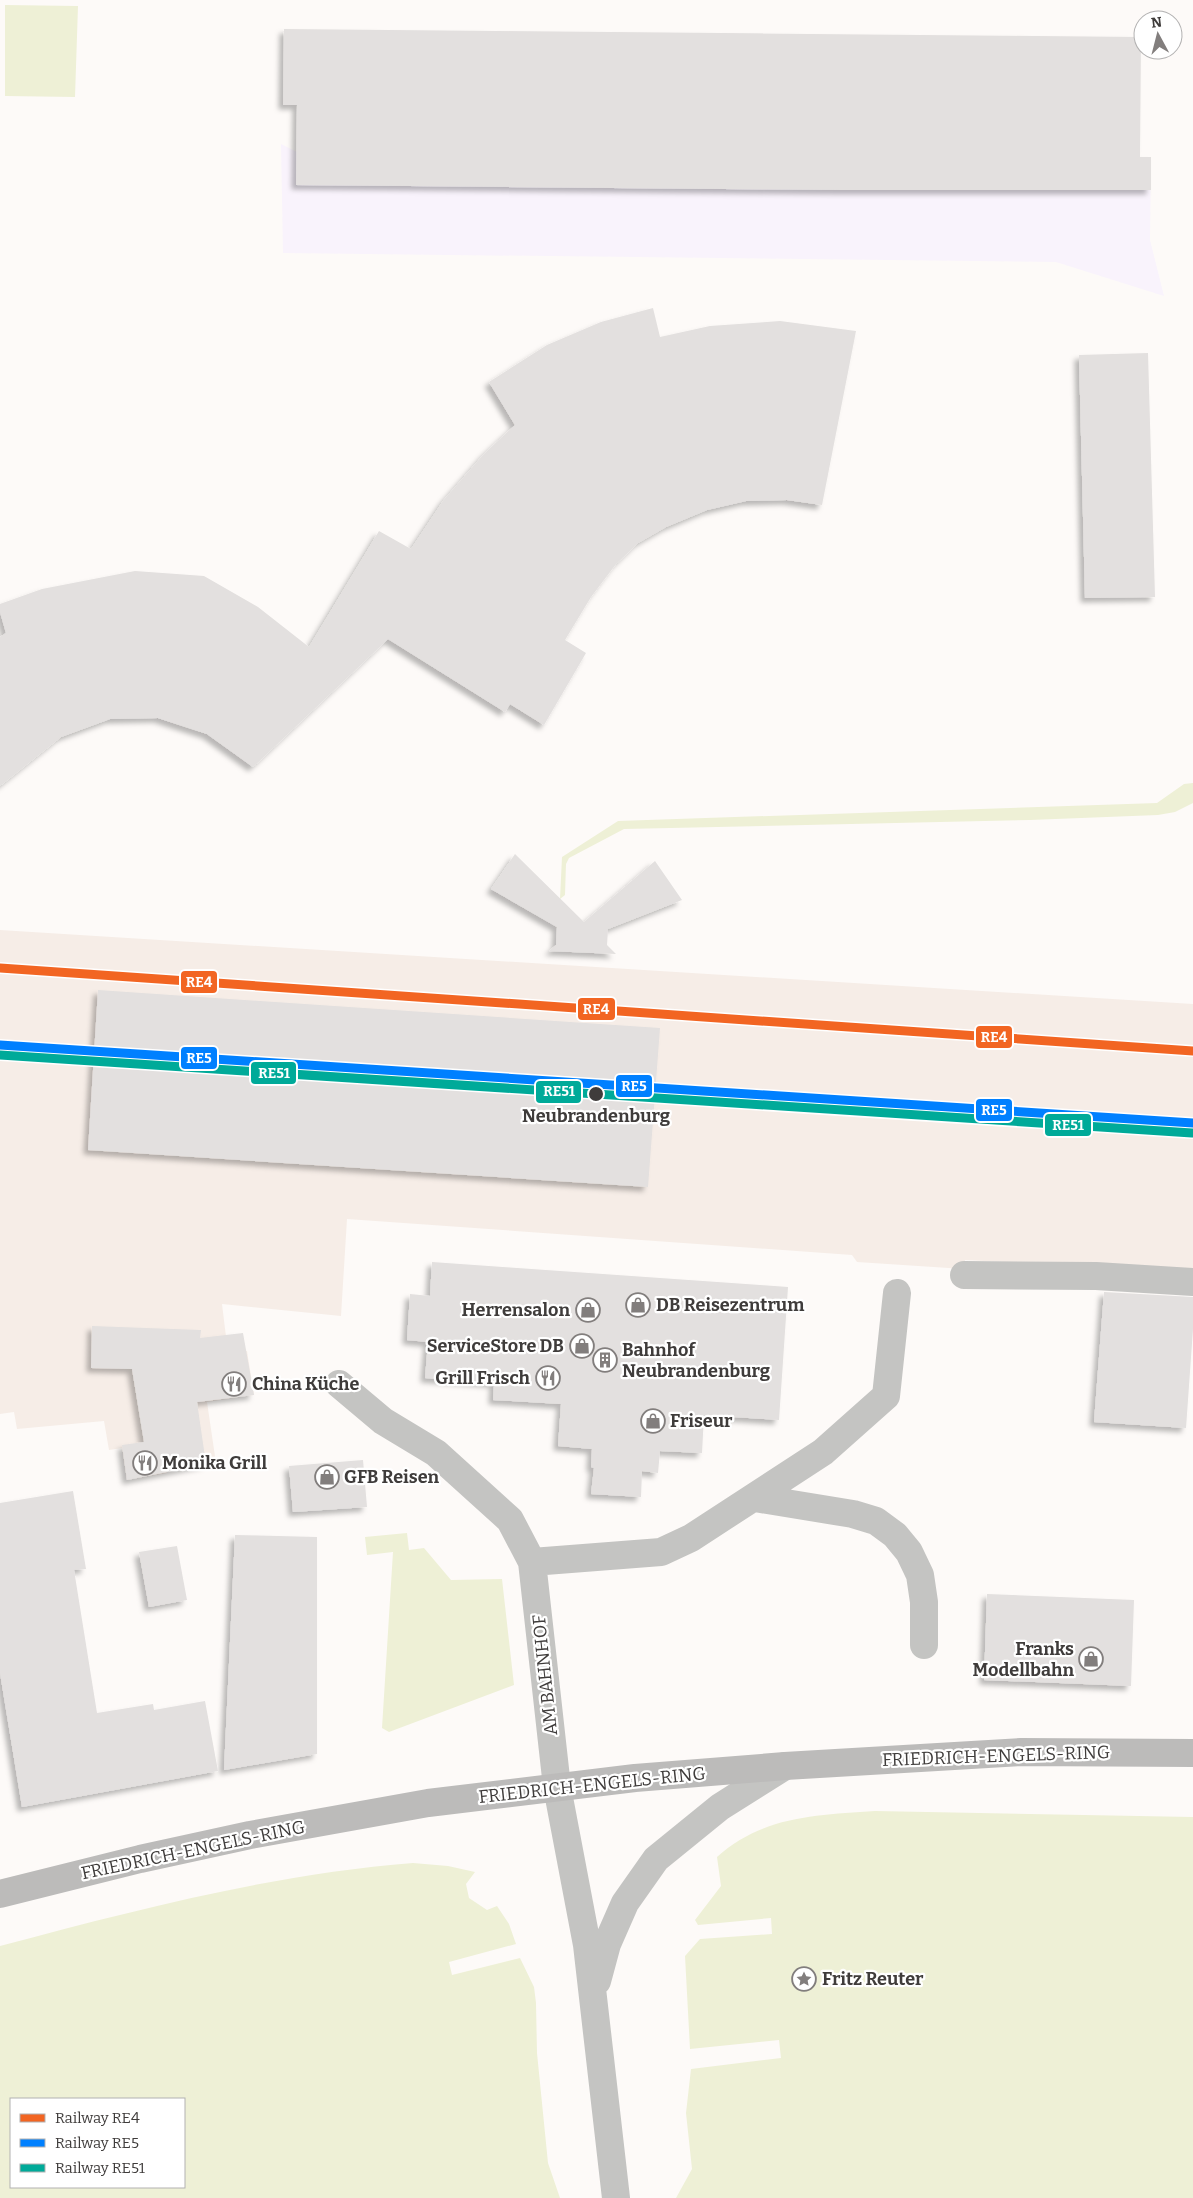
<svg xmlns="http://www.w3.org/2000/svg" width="1193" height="2198" viewBox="0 0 1193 2198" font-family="Bitter,serif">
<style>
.built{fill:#f6ede7}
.industrial{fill:#f9f3fc}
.green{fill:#eef0d6;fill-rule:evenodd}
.building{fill:#e3e0df;filter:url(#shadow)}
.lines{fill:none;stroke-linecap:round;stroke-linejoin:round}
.minor{stroke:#c4c4c2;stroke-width:28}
.major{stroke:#bcbbba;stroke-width:28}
.rail-1-casing{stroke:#fff;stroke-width:12}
.rail-2-casing{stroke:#fff;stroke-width:12}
.rail-3-casing{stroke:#fff;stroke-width:12}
.rail-1{stroke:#f26522;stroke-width:9}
.rail-2{stroke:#0080ff;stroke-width:9}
.rail-3{stroke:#0a9;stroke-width:9}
.stop-dot{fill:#3f3c3b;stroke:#fff;stroke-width:2}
.labels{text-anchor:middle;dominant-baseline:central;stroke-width:4.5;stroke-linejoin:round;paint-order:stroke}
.stop-label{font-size:18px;font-weight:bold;fill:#3f3c3b;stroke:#fff}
.poi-label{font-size:18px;font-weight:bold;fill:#3f3c3b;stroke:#fff;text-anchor:start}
.street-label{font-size:18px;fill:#3f3c3b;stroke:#fff}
.line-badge{stroke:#fff;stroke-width:2}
.badge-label{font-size:14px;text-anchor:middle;font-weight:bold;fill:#fff}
</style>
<defs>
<filter id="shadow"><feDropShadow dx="-4.5" dy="4.5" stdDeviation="2.5" flood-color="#0004"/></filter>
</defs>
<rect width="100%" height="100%" fill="#fdfaf8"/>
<!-- built -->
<path class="built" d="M 0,930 L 1193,1004 L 1193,1275 L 1114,1268 L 965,1260 L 964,1269 L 857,1262 L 852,1255 L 347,1219 L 341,1316 L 222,1304 L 228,1353 L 247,1351 L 254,1395 L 207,1402 L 216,1463 L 167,1470 L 167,1473 L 127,1480 L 122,1448 L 109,1450 L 104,1421 L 17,1429 L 14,1412 L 0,1414 Z"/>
<!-- industrial -->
<path class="industrial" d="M 281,144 L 297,152 L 1151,157 L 1150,240 L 1164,296 L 1056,262 L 283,253 Z"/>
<!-- green -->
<path class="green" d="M 5,5 L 78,6 L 75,97 L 5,96 Z
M 1193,783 L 1193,803 L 1175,812 L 1158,815 L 1030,820 L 624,829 L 569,858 L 566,864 L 565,895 L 560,899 L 562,857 L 618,821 L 1157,803 L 1184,784 Z
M 407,1533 L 409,1550 L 424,1548 L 451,1580 L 502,1579 L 514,1685 L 389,1732 L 382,1728 L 393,1552 L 367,1555 L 365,1537 Z
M 875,1811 L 1193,1817 L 1193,2198 L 676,2198 L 692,2169 L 686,2113 L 691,2069 L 781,2058 L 779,2040 L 690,2049 L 685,1956 L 700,1939 L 772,1934 L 771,1918 L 698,1925 L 695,1920 L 721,1886 L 717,1857 C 762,1816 817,1815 875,1811 Z
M 413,1863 L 448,1866 L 475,1872 L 466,1884 L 469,1898 L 487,1910 L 497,1906 L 509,1924 L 516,1944 L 449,1962 L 452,1975 L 520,1958 L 534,1987 L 536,2003 L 537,2053 L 548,2163 L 560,2198 L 0,2198 L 0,1946 C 135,1910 273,1874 413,1863 ZM 11,2099 L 184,2099 L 184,2187 L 11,2187 Z"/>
<!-- building -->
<path class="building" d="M 284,29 L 1141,37 L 1140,157 L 1151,157 L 1151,190 L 844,190 L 296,185 L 297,105 L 283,105 Z
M 653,308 L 660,337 L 710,326 L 780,321 L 856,331 L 822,505 L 787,500 L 746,501 L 707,510 L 666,527 L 638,543 L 616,564 L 591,597 L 565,640 L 586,653 L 544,725 L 510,704 L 505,712 L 388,639 L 253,767 L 207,734 L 158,718 L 110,719 L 61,737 L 0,786 L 0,637 L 6,633 L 0,612 L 0,604 L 42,589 L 135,571 L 204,576 L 258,607 L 309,647 L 379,531 L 411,549 L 443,501 L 484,454 L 515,425 L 489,382 L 547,345 L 601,322 Z
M 1148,353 L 1155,597 L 1085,598 L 1079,355 Z
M 515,854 L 584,922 L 655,861 L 682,900 L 608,929 L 607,945 L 616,954 L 549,951 L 556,945 L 557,927 L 491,889 Z
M 98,990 L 660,1028 L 648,1187 L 88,1150 Z
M 432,1262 L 788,1287 L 779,1420 L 704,1415 L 702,1453 L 660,1451 L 658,1473 L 642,1471 L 641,1497 L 591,1494 L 594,1468 L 591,1467 L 592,1449 L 558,1446 L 561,1404 L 493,1400 L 494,1383 L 425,1378 L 428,1342 L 407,1340 L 410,1294 L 430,1296 Z
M 1104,1292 L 1193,1297 L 1193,1329 L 1186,1428 L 1094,1422 Z
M 92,1326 L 201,1330 L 200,1338 L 243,1333 L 254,1395 L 197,1402 L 206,1464 L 127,1480 L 122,1445 L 144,1442 L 132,1369 L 91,1368 Z
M 363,1460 L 367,1507 L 293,1512 L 289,1466 Z
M 73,1491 L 86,1569 L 74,1570 L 97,1713 L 153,1704 L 154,1710 L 205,1701 L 218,1771 L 22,1807 L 0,1673 L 0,1503 Z
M 235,1535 L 317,1537 L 317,1754 L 224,1770 Z
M 177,1546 L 187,1600 L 149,1607 L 139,1552 Z
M 987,1594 L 1134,1600 L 1131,1686 L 984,1680 Z"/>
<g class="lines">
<!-- minor -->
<path class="minor" d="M 964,1275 L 1096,1276 L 1193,1282
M 339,1384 L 383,1421 L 436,1453 L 510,1520 L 532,1562 L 661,1552 L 691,1538 L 823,1452 L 886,1396 L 897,1293
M 755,1498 L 853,1514 L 876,1521 L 895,1535 L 909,1552 L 920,1575 L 924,1602 L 924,1645
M 532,1562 L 557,1787 L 587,1945 L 616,2198
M 597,1981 L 607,1944 L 625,1903 L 656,1859 L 720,1807 L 785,1766"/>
<!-- major -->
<path class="major" d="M 0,1894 L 140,1859 L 250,1835 L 428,1803 L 635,1778 L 785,1766 L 1021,1752 L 1193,1753"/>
<!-- rail-1 casing -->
<g class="rail-1-casing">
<path id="rail-1" d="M 0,968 L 1193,1051"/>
</g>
<!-- rail-2 casing -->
<g class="rail-2-casing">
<path id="rail-2" d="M 0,1045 L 1193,1123"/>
</g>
<!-- rail-3 casing -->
<g class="rail-3-casing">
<path id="rail-3" d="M 0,1055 L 1192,1133"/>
</g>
<!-- rail-1 -->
<use href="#rail-1" class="rail-1"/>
<!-- rail-2 -->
<use href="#rail-2" class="rail-2"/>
<!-- rail-3 -->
<use href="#rail-3" class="rail-3"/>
</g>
<!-- icons -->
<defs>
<g id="shop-ring" transform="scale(1.25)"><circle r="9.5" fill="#fff" stroke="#827e7d" stroke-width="1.5"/><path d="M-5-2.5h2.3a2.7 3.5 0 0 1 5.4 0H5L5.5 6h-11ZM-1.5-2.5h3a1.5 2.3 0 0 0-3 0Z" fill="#827e7d"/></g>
<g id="building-ring" transform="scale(1.25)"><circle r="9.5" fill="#fff" stroke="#827e7d" stroke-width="1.5"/><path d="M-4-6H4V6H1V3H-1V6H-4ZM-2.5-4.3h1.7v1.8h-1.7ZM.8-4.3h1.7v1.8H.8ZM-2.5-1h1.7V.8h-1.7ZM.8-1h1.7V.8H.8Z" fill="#827e7d"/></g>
<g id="restaurant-ring" transform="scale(1.25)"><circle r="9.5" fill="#fff" stroke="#827e7d" stroke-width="1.5"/><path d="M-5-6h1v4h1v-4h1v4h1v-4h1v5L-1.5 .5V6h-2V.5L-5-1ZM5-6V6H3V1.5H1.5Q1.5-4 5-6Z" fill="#827e7d"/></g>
<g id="sight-ring" transform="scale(1.25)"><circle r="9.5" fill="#fff" stroke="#827e7d" stroke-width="1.5"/><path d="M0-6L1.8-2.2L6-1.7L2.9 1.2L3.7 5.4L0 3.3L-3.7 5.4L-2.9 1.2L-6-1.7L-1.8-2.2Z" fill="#827e7d"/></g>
</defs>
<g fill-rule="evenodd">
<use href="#shop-ring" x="638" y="1305"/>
<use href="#shop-ring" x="588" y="1310"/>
<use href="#shop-ring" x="582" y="1346"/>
<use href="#building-ring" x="605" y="1360"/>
<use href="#restaurant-ring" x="548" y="1378"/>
<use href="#restaurant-ring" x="234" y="1384"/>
<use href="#shop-ring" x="653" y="1421"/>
<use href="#restaurant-ring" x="145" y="1463"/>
<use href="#shop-ring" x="327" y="1477"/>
<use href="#shop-ring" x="1091" y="1659"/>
<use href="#sight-ring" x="804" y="1979"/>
</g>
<!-- markers -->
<circle class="stop-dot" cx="596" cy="1094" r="8"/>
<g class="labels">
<!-- stop labels -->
<g class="stop-label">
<text x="596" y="1116">Neubrandenburg</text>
</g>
<!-- poi labels -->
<g class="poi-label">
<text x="656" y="1305">DB Reisezentrum</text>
<text x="570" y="1310" text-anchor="end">Herrensalon</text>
<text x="564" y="1346" text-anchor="end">ServiceStore DB</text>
<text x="622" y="1350">Bahnhof<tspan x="622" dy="21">Neubrandenburg</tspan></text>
<text x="530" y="1378" text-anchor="end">Grill Frisch</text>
<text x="252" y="1384">China Küche</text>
<text x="670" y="1421">Friseur</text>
<text x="162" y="1463">Monika Grill</text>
<text x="344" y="1477">GFB Reisen</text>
<text x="1074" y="1649" text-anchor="end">Franks<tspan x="1074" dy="21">Modellbahn</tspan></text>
<text x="822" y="1979">Fritz Reuter</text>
</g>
<!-- street labels -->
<g class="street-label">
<text transform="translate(545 1675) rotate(-96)">AM BAHNHOF</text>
<text transform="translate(996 1756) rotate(-2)">FRIEDRICH-ENGELS-RING</text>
<text transform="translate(592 1785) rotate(-6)">FRIEDRICH-ENGELS-RING</text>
<text transform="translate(193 1850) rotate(-12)">FRIEDRICH-ENGELS-RING</text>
</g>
</g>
<g class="line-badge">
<rect x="180" y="970" width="38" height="24" rx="5" fill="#f26522"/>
<rect x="577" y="997" width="39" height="24" rx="5" fill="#f26522"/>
<rect x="975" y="1025" width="38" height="24" rx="5" fill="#f26522"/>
<rect x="180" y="1046" width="38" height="24" rx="5" fill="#0080ff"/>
<rect x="250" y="1061" width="47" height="24" rx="5" fill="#0a9"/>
<rect x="615" y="1074" width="38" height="24" rx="5" fill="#0080ff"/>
<rect x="535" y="1080" width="47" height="24" rx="5" fill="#0a9"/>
<rect x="975" y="1098" width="38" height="24" rx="5" fill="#0080ff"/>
<rect x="1044" y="1113" width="48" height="24" rx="5" fill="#0a9"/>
</g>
<g class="badge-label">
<text x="199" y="987">RE4</text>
<text x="596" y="1014">RE4</text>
<text x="994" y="1042">RE4</text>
<text x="199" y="1063">RE5</text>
<text x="274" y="1078">RE51</text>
<text x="634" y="1091">RE5</text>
<text x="559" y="1096">RE51</text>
<text x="994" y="1115">RE5</text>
<text x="1068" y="1130">RE51</text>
</g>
<!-- legend -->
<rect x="10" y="2098" width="175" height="90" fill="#ffffff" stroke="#b2b1b1"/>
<rect x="20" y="2114" width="25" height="8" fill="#f26522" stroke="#b2b1b1"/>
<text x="55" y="2123" font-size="15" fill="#3f3c3b">Railway RE4</text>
<rect x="20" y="2139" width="25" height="8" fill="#0080ff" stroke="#b2b1b1"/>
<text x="55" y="2148" font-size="15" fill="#3f3c3b">Railway RE5</text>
<rect x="20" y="2164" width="25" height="8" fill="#00aa99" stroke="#b2b1b1"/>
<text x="55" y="2173" font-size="15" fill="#3f3c3b">Railway RE51</text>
<!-- north arrow -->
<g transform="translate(1158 35) rotate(353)"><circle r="24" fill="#ffffff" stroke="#b2b1b1"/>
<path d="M0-4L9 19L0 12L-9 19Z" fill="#827e7d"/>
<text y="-8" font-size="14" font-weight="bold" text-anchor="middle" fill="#3f3c3b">N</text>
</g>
</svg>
